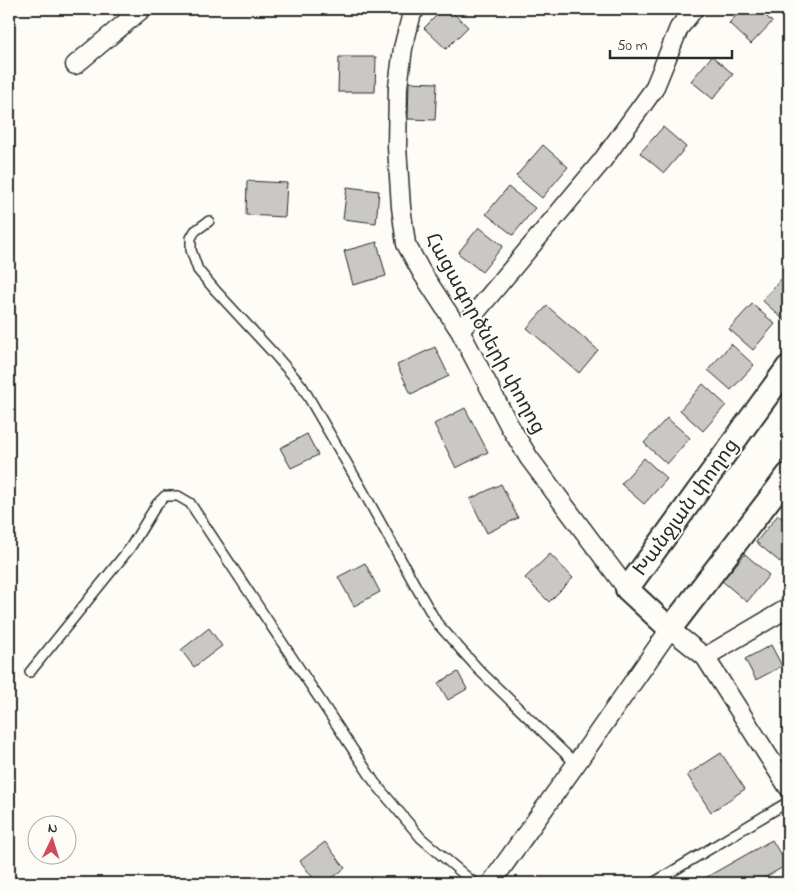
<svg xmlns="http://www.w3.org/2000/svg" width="797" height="892" viewBox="0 0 797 892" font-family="'Indie Flower','Noto Sans Armenian',sans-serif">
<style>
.building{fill:#c9c8c4;stroke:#2b2b2b}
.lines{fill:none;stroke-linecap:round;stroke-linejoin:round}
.service-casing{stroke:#2b2b2b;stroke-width:12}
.minor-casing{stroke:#2b2b2b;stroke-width:21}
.tertiary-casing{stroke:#2b2b2b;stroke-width:26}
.service{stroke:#fdfcf7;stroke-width:9}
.minor{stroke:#fdfcf7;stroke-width:18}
.tertiary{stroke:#fdfcf7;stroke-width:22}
.labels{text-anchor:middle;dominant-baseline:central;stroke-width:4;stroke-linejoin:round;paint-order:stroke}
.street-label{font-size:20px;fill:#2b2b2b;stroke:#fdfcf7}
</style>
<rect width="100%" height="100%" fill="#fdfcf7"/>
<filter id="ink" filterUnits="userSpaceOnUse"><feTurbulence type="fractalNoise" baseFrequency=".02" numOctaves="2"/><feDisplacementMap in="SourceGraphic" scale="10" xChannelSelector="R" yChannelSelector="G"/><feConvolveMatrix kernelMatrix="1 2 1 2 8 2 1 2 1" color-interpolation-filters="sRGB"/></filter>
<g filter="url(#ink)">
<!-- building -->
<path class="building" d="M 443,9 L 449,9 L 468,27 L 446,49 L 424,28 Z
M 743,9 L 759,9 L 772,22 L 751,44 L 729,23 Z
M 712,56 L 733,74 L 713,99 L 691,81 Z
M 339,57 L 376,57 L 375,92 L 338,92 Z
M 409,82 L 437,83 L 435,120 L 408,119 Z
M 663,127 L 686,147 L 664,173 L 640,153 Z
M 543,145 L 568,167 L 542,198 L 516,176 Z
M 247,181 L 287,183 L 285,217 L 246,215 Z
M 347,187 L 379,191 L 376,223 L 343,219 Z
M 508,187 L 535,208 L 513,235 L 486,214 Z
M 479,227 L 503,246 L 482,272 L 458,253 Z
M 377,242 L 386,276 L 353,285 L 344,251 Z
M 785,275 L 788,278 L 788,318 L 785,321 L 762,300 Z
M 752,304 L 775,324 L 753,350 L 729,329 Z
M 547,306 L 598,350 L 579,373 L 527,328 Z
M 731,344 L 754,365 L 731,390 L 708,370 Z
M 435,347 L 449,376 L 411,394 L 397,365 Z
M 703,384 L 726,405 L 703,431 L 680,410 Z
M 465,408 L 488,452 L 456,468 L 434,424 Z
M 667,418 L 690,438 L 667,464 L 644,443 Z
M 307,434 L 318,455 L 291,468 L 280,448 Z
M 644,458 L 667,479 L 644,504 L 621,484 Z
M 501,484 L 518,518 L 487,533 L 470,499 Z
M 778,515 L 788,523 L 788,553 L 780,562 L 756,542 Z
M 550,554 L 573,578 L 549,602 L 525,578 Z
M 745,554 L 769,575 L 747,602 L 722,581 Z
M 365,563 L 380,592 L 354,606 L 338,577 Z
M 209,628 L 222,646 L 194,667 L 181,650 Z
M 788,637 L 788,656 L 780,641 Z
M 771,645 L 782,666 L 756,680 L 745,659 Z
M 458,672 L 467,689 L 448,700 L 438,683 Z
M 721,753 L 745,789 L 711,812 L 687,775 Z
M 772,840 L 787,865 L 755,883 L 696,883 Z
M 325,842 L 345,868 L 326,883 L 317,883 L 300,861 Z"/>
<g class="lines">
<!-- service casing -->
<g class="service-casing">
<path id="service" d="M 209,221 L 195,231 L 191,238 L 191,250 L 198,270 L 216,291 L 276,356 L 302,386 L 363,491 L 415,585 L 437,623 L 480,671 L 576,764
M 30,672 L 130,548 L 157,504 L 165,496 L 178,496 L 190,503 L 375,783 L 421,838 L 474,883
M 653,883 L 788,802"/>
</g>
<!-- minor casing -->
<g class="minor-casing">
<path id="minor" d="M 416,9 L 412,13 L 403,48 L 398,87 L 397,147 L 401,207 L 406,244 L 422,273 L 460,331 L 509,425 L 529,458 L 627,589
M 75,65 L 142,9
M 460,331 L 602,161 L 654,89 L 679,28 L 694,9
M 705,657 L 788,608
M 491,883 L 576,764 L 670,629 L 705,657 L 788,787"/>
</g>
<!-- tertiary casing -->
<g class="tertiary-casing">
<path id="tertiary" d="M 788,367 L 627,589 L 670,629 L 788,475"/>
</g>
<!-- service -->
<use href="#service" class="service"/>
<!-- minor -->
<use href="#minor" class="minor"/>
<!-- tertiary -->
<use href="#tertiary" class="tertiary"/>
</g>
</g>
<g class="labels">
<!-- street labels -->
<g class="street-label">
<text transform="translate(484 334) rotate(61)">Հացագործների փողոց</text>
<text transform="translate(687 508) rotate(-54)">Խանջյան փողոց</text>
</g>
</g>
<!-- margin -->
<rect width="797" height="892" fill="none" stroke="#fdfcf7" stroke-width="30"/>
<rect x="15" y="15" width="767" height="862" fill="none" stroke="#2b2b2b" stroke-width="2" filter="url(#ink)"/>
<!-- north arrow -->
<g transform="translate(52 840) rotate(4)"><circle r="24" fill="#fdfcf7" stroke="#a9a8a5"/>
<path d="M0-4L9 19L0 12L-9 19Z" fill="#d1495b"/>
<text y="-8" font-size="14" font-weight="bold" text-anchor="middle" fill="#2b2b2b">N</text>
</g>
<!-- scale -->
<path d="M610 50v8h122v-8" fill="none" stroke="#2b2b2b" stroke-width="2.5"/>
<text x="617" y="50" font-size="15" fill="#2b2b2b" stroke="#fdfcf7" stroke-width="4" paint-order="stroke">50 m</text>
</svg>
